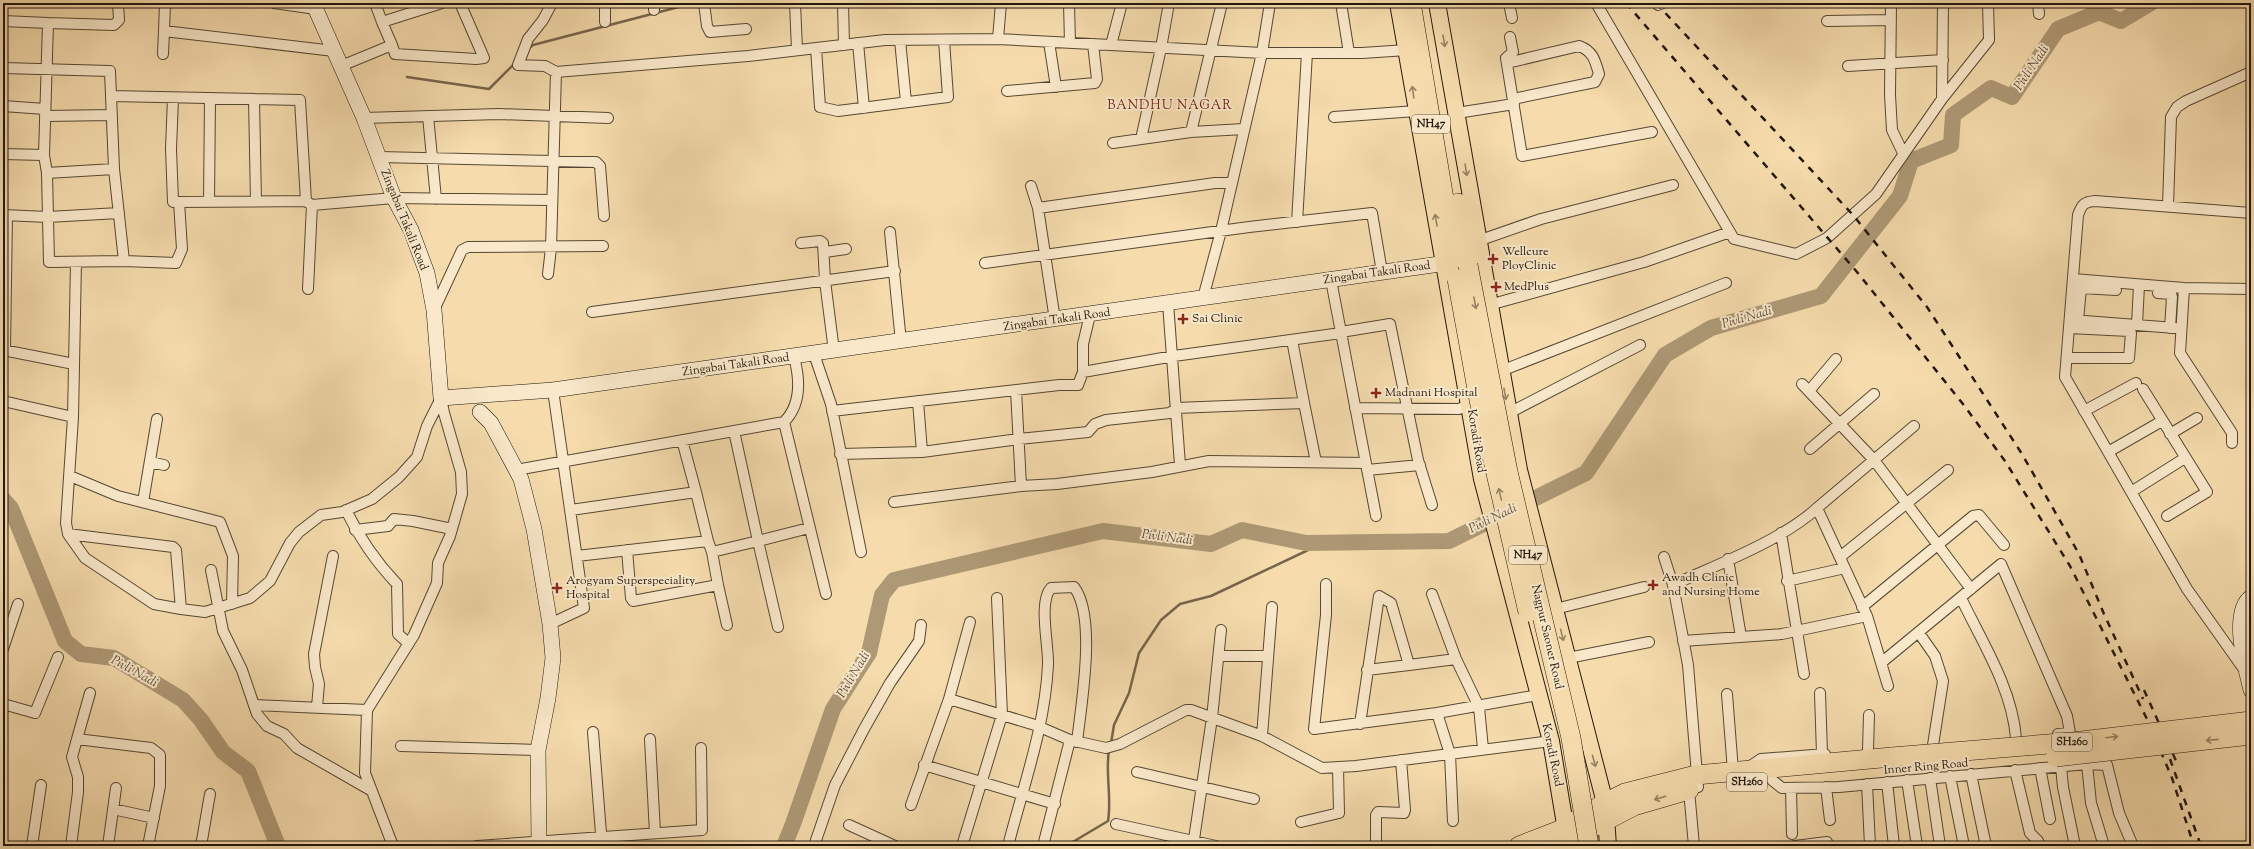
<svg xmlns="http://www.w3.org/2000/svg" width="2254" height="849" viewBox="0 0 2254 849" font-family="'Sorts Mill Goudy',serif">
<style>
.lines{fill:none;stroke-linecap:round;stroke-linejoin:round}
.stream{stroke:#76654c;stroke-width:2.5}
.river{stroke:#ae9976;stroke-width:16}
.street-casing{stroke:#564834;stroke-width:12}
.secondary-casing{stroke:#21160c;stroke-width:16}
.primary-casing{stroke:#21160c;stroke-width:18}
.highway-casing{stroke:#21160c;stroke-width:20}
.street{stroke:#f9e8ca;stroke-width:10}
.secondary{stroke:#f9e8ca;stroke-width:15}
.primary{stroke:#f6dcad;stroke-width:16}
.highway{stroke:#f6dcad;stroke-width:19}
.rail{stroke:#21160c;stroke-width:2.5;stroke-dasharray:7 7;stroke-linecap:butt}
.highway-bridge-casing{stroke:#21160c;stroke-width:20;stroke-linecap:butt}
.highway-bridge{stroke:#f6dcad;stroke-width:19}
.oneway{stroke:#968365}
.poi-dot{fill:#8f2418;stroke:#f9e8ca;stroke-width:1.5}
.labels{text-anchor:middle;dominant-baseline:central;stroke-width:4;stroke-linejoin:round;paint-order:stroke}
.shield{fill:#f9e8ca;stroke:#625545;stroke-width:1}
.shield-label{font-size:11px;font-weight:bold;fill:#21160c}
.street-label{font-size:12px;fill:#21160c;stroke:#f9e8ca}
.poi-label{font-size:12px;fill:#21160c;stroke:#f9e8ca;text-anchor:start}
.water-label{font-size:13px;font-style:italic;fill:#594a36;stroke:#f9e8ca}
.neighbourhood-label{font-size:13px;letter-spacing:1px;fill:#7a1f14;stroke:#f9e8ca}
</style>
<rect width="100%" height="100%" fill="#f6dcad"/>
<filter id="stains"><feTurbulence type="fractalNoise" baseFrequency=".005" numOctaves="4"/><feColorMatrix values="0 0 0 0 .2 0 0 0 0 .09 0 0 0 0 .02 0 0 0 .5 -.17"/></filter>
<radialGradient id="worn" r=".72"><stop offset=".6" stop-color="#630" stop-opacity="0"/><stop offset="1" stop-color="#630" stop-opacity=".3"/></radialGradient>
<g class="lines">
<!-- stream -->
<path class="stream" d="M 528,49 L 533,45 L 694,3
M 407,77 L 489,89 L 515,63
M 1111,743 L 1114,725 L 1129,693 L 1139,653 L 1161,620 L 1180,604 L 1211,596 L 1323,543
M 1066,846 L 1108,821 C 1112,797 1105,773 1109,750"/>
<!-- river -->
<path class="river" d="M 3,499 L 11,508 L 65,641 L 81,654 L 114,658 L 183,700 L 201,720 L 223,752 L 248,771 L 278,846
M 784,846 L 793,824 L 833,709 L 869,653 L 882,595 L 894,580 L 1103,531 L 1211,544 L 1242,530 L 1306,543 L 1449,541 L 1586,473 L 1665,355 L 1711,328 L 1821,296 L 1900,196 L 1911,161 L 1951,145 L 1953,115 L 1991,88 L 2012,97 L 2058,29 L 2099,12 L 2121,21 L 2151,3"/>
<!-- street casing -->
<g class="street-casing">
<path id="street" d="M 165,3 L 164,31 L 334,51
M 274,3 L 316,9
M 375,3 L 382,22
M 552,3 L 543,20 L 528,39 L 518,65 L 545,66 L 556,72
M 605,3 L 605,22
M 654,3 L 654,10
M 704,3 L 707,26 L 710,32 L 746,29
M 795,3 L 797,50
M 843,3 L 844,45
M 1069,3 L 1070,43
M 1341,3 L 1349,53
M 1509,3 L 1512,18
M 1596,3 L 1734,239 L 1796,254 L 1827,238 L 1876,194 L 1942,99 L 1989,40 L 1988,3
M 1891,3 L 1890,95 L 1892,130 L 1903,153
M 2038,3 L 2039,14
M 1658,5 L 1663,3
M 3,21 L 48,23 L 44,155
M 1827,21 L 1891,20
M 48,23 L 114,25 L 119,20 L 118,3
M 1510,37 L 1513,52 L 1506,58 L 1522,156 L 1652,132
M 998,39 L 1001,3
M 900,40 L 906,102
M 1049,42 L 1056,87
M 858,43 L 864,108
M 392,45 L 395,54 L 476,59 L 484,58 L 460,3
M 1111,45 L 1122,3
M 816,48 L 820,107 L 838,111 L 948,97 L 944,40
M 163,54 L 164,31
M 1507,63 L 1579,46 C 1593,51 1595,60 1599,74 L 1595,82 L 1513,99
M 341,66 L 392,45 L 382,22 L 442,3
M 1848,66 L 1943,60
M 3,68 L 110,71 L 114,169 L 47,173 L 44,155 L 3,154
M 1007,91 L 1095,83 L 1097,79 L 1093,44
M 111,96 L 300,100 L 306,201 L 173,202 L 171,149 L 173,98
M 254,99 L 256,201
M 1942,99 L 1943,3
M 3,106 L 45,109
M 1457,113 L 1514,104
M 45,116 L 112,115
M 428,116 L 436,199
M 1334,117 L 1416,111
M 364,118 L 499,114 L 608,118
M 1191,132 L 1222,3
M 1141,139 L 1161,48 L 1169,3
M 1113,143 L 1191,132 L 1244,129
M 379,157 L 596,162 L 600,166 L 604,216
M 114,169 L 124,261 L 176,263 L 182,249 L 179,202
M 47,173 L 49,262 L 124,261
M 1031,186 L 1038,208 L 1055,320
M 209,202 L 210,98
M 307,202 L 312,205 L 308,289
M 312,205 L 394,198 L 551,200
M 2168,206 L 2171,117 L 2177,107 L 2186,101 L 2251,72
M 1038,208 L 1215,183 L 1232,183
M 3,215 L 48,217 L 119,213
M 1297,222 L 1307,53
M 890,232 L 901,342
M 1475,242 L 1541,219 L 1673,185
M 801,243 L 820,241 L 823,243 L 825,281 L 834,351
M 825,252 L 846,249
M 76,262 L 73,417 L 66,523 L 68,534 L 85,558 L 154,604 L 181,609
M 985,263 L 1249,227 L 1372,213 L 1382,272
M 548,274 L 551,248 L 556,72 L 748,56 L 885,40 L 998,39 L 1262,53 L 1362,53 L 1407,50
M 2073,279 L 2184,288 L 2251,289
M 1331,280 L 1376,516
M 2184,288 L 2180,353 L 2232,433 L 2232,443
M 2158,293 L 2171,294 L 2172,297 L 2170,328
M 1203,298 L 1221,231 L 1262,53 L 1270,3
M 1168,303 L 1180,465
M 1489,305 L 1644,262 L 1730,232
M 434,310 L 462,250 L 468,247 L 603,246
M 592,312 L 895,271
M 2072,320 L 2175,328
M 2078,320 L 2081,288 L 2116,290
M 2137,325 L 2139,285
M 1341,332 L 1390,324 L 1418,460 L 1432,505
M 1292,340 L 1304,403
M 3,350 L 74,364
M 5,350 L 7,215
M 814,354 L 831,404 L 861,552
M 2067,358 L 2129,358 L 2131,333 L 2129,331 L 2069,328
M 1501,371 L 1726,283
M 1083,372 L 1083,344 L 1090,315
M 1802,384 L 1874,460 L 1971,589
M 2143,389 L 2207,492 L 2167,516
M 1016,390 L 1021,486 L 1057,484 L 1152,472 L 1209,461 L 1366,463
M 1809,391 L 1836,359
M 3,401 L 73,417
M 918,401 L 922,452
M 1355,408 L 1459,409 L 1470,404
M 832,411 L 1059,385 L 1078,385 L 1083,372 L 1174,356 L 1341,333
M 2084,411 L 2136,383
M 1509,413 L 1640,345
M 784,422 L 826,594
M 2170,434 L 2197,418
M 1810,449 L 1874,394
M 2108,452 L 2162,421
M 840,454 L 922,452 L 1019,439 L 1088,432 L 1095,424 L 1106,420 L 1170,413 L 1176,408 L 1304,403 L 1316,462
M 150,462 L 164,465
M 516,470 L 784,422 C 802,404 800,379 794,357
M 1367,470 L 1420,465
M 70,476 L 118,496 L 220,522 L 233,556 L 232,604
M 2131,492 L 2185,458
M 143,502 L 157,419
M 894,502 L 1021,486
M 346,510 C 359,537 376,562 397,584 L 398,634 L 408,643
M 571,510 L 696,492 L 682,440
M 355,530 L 388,526 L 394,519 L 413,521 L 452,529
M 1781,533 L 1804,674
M 68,534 L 173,547 L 176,550 L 181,609 L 205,612 L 250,598 L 270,581 L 290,543 L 299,532 L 321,515 L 342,512 L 372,499 L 399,477 L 417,457 L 427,426 L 441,398 L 444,413 L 461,472 L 462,494 L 450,536 L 438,563 L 437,583 L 414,635 L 367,710 L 365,773 L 393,846
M 708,541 L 712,552 L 758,541 L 734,431
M 627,550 L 631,598 L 633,601 L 718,585 L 712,552
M 577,556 L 708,541 L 696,492
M 1664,557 L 1673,585 L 1688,665 L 1698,787
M 1840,557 L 1948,470
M 1728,559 L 1741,637
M 211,570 L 223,631 L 242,670 L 257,714 L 267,726 L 284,734 L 297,748 L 372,791
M 1787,581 L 1845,568
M 1326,584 L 1326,615 L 1314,729 L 1437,713 L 1538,695
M 718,585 L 727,625
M 1673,585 C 1716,565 1783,540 1817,508
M 1432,594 L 1456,659
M 1961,598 C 1982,642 2012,688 2016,738
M 1862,607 L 1973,516 L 1979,515 L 2004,545
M 1555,609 L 1644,587
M 550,624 L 584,608 L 553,390
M 778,627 L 758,541 L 809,528
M 1919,633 L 1935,656 L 1943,681 L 1933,745
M 1683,641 L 1782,634 L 1867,616
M 3,649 L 18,604
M 1220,656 L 1268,656
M 1568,658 L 1649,642
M 1881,663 L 2001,564 L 2067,716 L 2070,733 L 2058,734
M 2243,668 L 2187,589 L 2065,377 L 2078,215 C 2082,204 2084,202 2095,201 L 2251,213
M 1367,670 L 1409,665
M 1888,686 L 1867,616 L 1817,508 L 1914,426
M 90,693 L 77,739 L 151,748 L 160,755 L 160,786 L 148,846
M 1820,693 L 1822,754
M 1727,694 L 1733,771
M 949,699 L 970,622
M 3,704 L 35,713 L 58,657
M 254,705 L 367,710
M 317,707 L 319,684 L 315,667 L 314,654 L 333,556
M 1437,713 L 1450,754 L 1453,821
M 1360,724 L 1379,596 L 1391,603 L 1409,665 L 1456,659 L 1479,707 L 1483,749
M 593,732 L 602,846
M 1262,736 L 1272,607
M 650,739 L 655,833
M 401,746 L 538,750
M 1868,750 L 1869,715
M 2087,764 L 2091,803 L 2104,846
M 924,765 L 1055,804
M 2061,766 L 2063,787 L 2075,846
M 1749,767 L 1761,759 L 1825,754
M 2040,768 L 2050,819
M 2015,770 L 2030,833 L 2038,841 L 2040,846
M 1137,772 L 1254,799
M 1971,774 L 1986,846
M 1950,776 L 1964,846
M 1930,778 L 1940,846
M 1772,780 L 1782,788 L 1839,787 L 2087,764 L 2107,765 L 2119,813 L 2133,846
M 1907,780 L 1917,846
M 1887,782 L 1894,846
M 1867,784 L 1870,846
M 1826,787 L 1830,820
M 1791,788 L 1792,834
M 1689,790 L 1694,846
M 911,805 L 949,699 L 1035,725 L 1070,740 L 1106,748 L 1120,744 L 1186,710 L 1191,710 L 1262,736 L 1322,768 L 1356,766 L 1551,741
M 113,809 L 154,818
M 1301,822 L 1339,813 L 1338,767
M 1116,824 L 1216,846
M 849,825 L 895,846
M 32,846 L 41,785
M 71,846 L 78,792 L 78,777 L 72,757 L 77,739
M 108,846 L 116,788
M 201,846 L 210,794
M 477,846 L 702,830 L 701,748
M 814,846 L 835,785 L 864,729 L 890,683 L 919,641 L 921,625
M 962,846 L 1002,715 L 997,598
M 1008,846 C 1023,787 1045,727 1048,665 C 1049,646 1038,602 1051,588 L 1074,587 C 1097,617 1081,705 1077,742
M 1043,846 L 1070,740
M 1193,846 L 1212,718 L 1221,630
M 1376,846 L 1376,815 L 1378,812 L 1404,813 L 1405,810 L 1401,760
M 1795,846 L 1827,842"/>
</g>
<!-- secondary casing -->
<g class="secondary-casing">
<path id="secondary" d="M 313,3 L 364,118 L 394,198 L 411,230 L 427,273 L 434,310 L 441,398 L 553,390 L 1454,262
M 480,412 L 491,423 L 521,479 L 534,529 L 550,624 L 553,658 L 548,698 L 538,750 L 539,842 L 537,846
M 2251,597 C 2230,612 2246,670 2251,690"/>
</g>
<!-- primary casing -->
<g class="primary-casing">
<path id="primary" d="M 1398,3 L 1482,479 L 1551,741 L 1567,836
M 1437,3 L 1519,470 L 1605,803 L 1608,846"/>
</g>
<!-- highway casing -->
<g class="highway-casing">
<path id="highway" d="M 1411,3 L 1456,270
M 1458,203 L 1468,265
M 1519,846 L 1560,830 L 1605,803 L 1625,793 L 1696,775 L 1892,757
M 1557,846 L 1634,806 L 1689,790"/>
</g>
<!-- street -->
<use href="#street" class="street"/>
<!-- secondary -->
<use href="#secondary" class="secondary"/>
<!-- primary -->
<use href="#primary" class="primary"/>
<!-- highway -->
<use href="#highway" class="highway"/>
<!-- rail -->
<path class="rail" d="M 1626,3 L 1857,272 L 1963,404 L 2005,461 L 2070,566 L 2147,719 L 2172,778 L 2194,846
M 1656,3 L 1853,215 L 1927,307 L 2022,454 L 2079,554 L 2104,614 L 2143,699
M 2144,690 L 2177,763
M 2170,759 L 2201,846"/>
<!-- highway-bridge casing -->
<g class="highway-bridge-casing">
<path id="highway-bridge" d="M 1468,265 L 1508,472 L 1571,738 L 1589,846
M 1457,279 L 1479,400 L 1528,612
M 1892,757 L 2073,742 L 2251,721
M 2056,757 L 2251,735"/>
</g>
<!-- highway-bridge -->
<use href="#highway-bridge" class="highway-bridge"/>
</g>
<!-- one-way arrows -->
<defs><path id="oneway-shaft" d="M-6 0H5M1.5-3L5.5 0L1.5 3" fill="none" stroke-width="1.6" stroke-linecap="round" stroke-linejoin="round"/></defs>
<g class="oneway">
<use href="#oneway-shaft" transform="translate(1444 41) rotate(80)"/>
<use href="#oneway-shaft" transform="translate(1413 92) rotate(-98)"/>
<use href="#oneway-shaft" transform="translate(1466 170) rotate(81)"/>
<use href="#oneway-shaft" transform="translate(1436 220) rotate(-100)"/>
<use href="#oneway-shaft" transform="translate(1475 303) rotate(79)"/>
<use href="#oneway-shaft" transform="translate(1505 394) rotate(80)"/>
<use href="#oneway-shaft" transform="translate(1500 494) rotate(-103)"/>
<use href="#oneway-shaft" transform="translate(1562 635) rotate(76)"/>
<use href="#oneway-shaft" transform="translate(2112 737) rotate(-7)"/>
<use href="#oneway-shaft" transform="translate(2212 740) rotate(174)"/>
<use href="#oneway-shaft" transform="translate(1594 761) rotate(75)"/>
<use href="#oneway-shaft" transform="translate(1660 798) rotate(164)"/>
</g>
<!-- markers -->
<g class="poi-dot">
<path d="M1491 253h4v4h4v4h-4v4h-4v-4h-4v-4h4z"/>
<path d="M1494 281h4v4h4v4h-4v4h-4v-4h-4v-4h4z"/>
<path d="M1181 313h4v4h4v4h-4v4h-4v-4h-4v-4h4z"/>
<path d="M1374 387h4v4h4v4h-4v4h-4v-4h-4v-4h4z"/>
<path d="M1651 579h4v4h4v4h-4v4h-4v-4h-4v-4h4z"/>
<path d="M555 582h4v4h4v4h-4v4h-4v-4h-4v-4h4z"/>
</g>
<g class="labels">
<!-- shield labels -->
<g class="shield">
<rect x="1412" y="115" width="38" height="18" rx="3"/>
<rect x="1509" y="546" width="38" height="18" rx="3"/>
<rect x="2052" y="733" width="40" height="18" rx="3"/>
<rect x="1727" y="773" width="40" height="18" rx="3"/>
</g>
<g class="shield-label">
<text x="1431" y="124">NH47</text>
<text x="1528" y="555">NH47</text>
<text x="2072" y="742">SH260</text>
<text x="1747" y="782">SH260</text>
</g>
<!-- street labels -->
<g class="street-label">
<text transform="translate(404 220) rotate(68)">Zingabai Takali Road</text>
<text transform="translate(1377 273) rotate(-8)">Zingabai Takali Road</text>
<text transform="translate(1057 320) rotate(-8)">Zingabai Takali Road</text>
<text transform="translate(736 365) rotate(-8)">Zingabai Takali Road</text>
<text transform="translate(1476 441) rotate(81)">Koradi Road</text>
<text transform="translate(1547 637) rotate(77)">Nagpur Saoner Road</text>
<text transform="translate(1552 755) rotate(78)">Koradi Road</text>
<text transform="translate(1926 767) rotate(-5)">Inner Ring Road</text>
</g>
<!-- poi labels -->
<g class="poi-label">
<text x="1502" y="252">Wellcure<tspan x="1502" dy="14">PloyClinic</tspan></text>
<text x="1504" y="287">MedPlus</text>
<text x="1192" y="319">Sai Clinic</text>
<text x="1385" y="393">Madnani Hospital</text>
<text x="1662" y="578">Awadh Clinic<tspan x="1662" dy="14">and Nursing Home</tspan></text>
<text x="566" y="581">Arogyam Superspeciality<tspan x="566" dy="14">Hospital</tspan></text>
</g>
<!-- water labels -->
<g class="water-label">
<text transform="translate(2032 68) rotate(-56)">Pivli Nadi</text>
<text transform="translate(1747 318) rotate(-16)">Pivli Nadi</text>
<text transform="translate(1493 519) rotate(-26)">Pivli Nadi</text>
<text transform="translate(1167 538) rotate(7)">Pivli Nadi</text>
<text transform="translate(134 672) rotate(29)">Pivli Nadi</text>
<text transform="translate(854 675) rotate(-59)">Pivli Nadi</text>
</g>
<!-- neighbourhood labels -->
<g class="neighbourhood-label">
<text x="1170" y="106">BANDHU NAGAR</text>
</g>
</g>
<!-- margin -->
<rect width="2254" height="849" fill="none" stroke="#f6dcad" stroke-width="16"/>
<rect x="4" y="4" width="2246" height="841" fill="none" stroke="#21160c" stroke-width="2"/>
<rect x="8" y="8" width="2238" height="833" fill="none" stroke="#21160c"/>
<rect width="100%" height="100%" filter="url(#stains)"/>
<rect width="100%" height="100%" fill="url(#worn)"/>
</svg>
